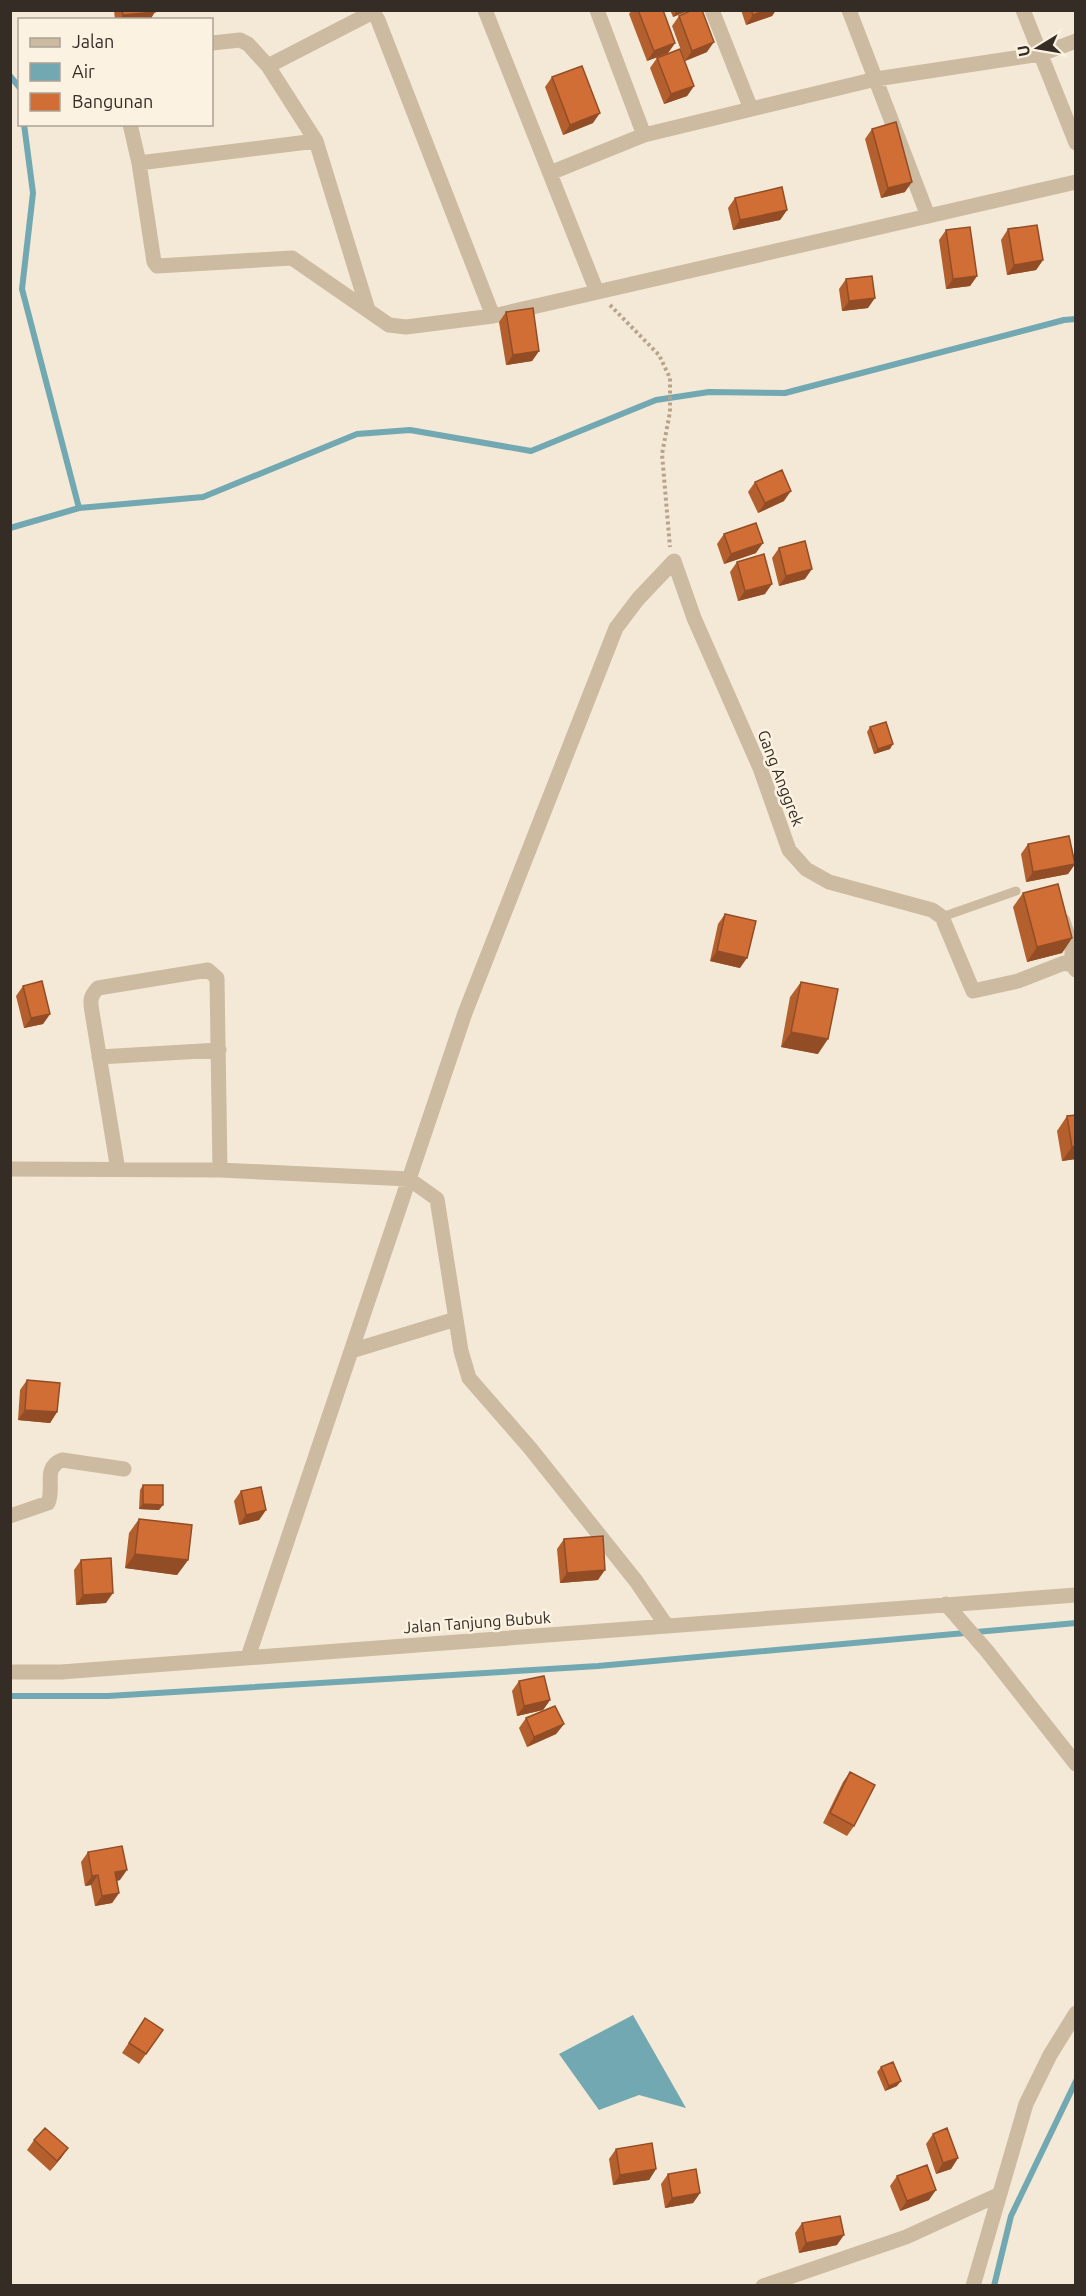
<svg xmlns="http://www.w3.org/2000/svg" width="1086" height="2296" viewBox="0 0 1086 2296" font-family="Ubuntu,sans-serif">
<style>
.water{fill:#72a8b2}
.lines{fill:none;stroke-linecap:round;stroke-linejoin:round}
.stream{stroke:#72a8b2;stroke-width:6}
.path{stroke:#b8a48b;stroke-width:4;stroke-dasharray:3 3;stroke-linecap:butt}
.lane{stroke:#ccbaa1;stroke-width:9}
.street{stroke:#ccbaa1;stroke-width:15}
.wall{fill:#b45f2e}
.shaded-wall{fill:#924d26}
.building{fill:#d16e36;stroke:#924d26;stroke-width:1.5}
.labels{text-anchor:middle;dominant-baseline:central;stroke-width:5;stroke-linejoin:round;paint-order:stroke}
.street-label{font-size:16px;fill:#352c25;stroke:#fbf2e2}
</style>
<rect width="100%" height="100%" fill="#f3e9d6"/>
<!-- water -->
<path class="water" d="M 633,2015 L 686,2108 L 639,2095 L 599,2110 L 559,2054 Z"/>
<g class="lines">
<!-- stream -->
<path class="stream" d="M 10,76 L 20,88
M 24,124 L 33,193 L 22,289 L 79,508
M 10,528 L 79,508 L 203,497 L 357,434 L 410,430 L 531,451 L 656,400 L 709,392 L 785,393 L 1064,320 L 1076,319
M 10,1696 L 108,1696 L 598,1666 L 1076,1623
M 994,2286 L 1011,2216 L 1076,2081"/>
<!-- path -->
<path class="path" d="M 610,305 L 659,355 L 670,378 L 670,412 L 662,454 L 670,547"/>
<!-- lane -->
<path class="lane" d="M 942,917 L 1016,891"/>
<!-- street -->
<path class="street" d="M 485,10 L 597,292
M 597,10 L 644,135
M 712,10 L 751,109
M 849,10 L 928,216
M 1023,10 L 1076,143
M 212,43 L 240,40 L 248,44 L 268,66 L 316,141 L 368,310
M 268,66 L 369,14 L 375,15 L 378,20 L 493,316
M 130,124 L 139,163 L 154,262 L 157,266 L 292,258 L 389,325 L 406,327 L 493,316 L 1076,182
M 139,163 L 316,141
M 550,173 L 644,135 L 876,79 L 1041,54 L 1076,41
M 1063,921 L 1072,948 L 1072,965
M 99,1057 L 219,1050
M 10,1169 L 220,1170 L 409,1179 L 437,1199 L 461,1351 L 469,1378 L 530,1448 L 636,1581 L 666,1625
M 118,1170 L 92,1012 C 90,1001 90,996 98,988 L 208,970 L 217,978 L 220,1170
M 351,1351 L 456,1319
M 10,1516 L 48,1503 C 55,1487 42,1468 62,1460 L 124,1469
M 946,1604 L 987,1651 L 1076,1764
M 248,1657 L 465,1013 L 616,628 L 638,599 L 674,561 L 694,618 L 760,768 L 789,850 L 806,869 L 829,882 L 932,910 L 942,917 L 973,991 L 1018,981 L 1064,963 L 1072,965 L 1076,970
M 10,1672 L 61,1672 L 1076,1595
M 763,2286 L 906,2237 L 1000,2194
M 973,2286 L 1026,2104 L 1050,2055 L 1076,2013"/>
</g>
<!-- wall -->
<path class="wall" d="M 114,10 L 155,10 L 150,20 L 115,20 Z
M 632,10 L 663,10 L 675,43 L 668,53 L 647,61 L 629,14 Z
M 670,10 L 690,10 L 673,17 Z
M 741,10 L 776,10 L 772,16 L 746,25 Z
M 679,16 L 707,52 L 685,61 L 672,26 Z
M 657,58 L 694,86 L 687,96 L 664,104 L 650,68 Z
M 552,77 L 593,123 L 563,135 L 545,87 Z
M 872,129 L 905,192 L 881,198 L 865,139 Z
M 735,198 L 787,210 L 780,220 L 733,230 L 728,208 Z
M 1008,229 L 1043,260 L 1036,270 L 1007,275 L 1001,240 Z
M 946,230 L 977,276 L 970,286 L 946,289 L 939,240 Z
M 846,279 L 868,308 L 842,311 L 839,289 Z
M 506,312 L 539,351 L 532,361 L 506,365 L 499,322 Z
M 755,482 L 784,501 L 758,513 L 748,492 Z
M 724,534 L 756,553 L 724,564 L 717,544 Z
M 779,548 L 805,579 L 779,586 L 772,558 Z
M 737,562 L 765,594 L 738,601 L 730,572 Z
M 870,727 L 890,749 L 874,754 L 867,732 Z
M 1028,844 L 1075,864 L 1068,874 L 1026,882 L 1021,854 Z
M 1023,893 L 1072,938 L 1062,953 L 1027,962 L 1013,907 Z
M 725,914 L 740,968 L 710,961 L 718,924 Z
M 801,982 L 818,1054 L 781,1047 L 790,997 Z
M 23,986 L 50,1014 L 43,1024 L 24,1028 L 16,996 Z
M 1067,1116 L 1076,1159 L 1062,1161 L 1057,1131 Z
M 27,1380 L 57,1412 L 50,1423 L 18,1420 L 20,1390 Z
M 143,1485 L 159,1510 L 139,1509 L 140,1490 Z
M 241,1491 L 266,1510 L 259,1520 L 239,1525 L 234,1501 Z
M 139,1519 L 188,1560 L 177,1575 L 125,1568 L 129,1533 Z
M 564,1539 L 598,1580 L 560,1583 L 557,1549 Z
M 81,1560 L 106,1603 L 76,1605 L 74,1570 Z
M 519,1681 L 550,1700 L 543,1710 L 517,1716 L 512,1691 Z
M 526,1718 L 564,1724 L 556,1734 L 527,1747 L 519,1728 Z
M 850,1772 L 854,1826 L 847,1836 L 823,1823 L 843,1782 Z
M 88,1852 L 120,1880 L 117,1881 L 119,1893 L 112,1903 L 95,1906 L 91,1885 L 85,1886 L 81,1862 Z
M 145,2018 L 163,2030 L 139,2064 L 122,2053 Z
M 881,2067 L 897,2086 L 885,2091 L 877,2072 Z
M 933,2134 L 958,2158 L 951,2169 L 936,2174 L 926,2144 Z
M 34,2140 L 68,2148 L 61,2158 L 50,2171 L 27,2150 Z
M 616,2149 L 656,2169 L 649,2180 L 613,2185 L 609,2159 Z
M 668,2174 L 700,2193 L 693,2203 L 665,2208 L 661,2184 Z
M 897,2176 L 929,2200 L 900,2211 L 890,2186 Z
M 802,2223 L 837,2245 L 799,2253 L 795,2233 Z"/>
<!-- shaded-wall -->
<path class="shaded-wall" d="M 677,10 L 690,10 L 673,17 Z
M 766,10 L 776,10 L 772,16 L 746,25 L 753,15 Z
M 155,12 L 150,20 L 120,20 L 123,15 Z
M 714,42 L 707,52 L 685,61 L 692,51 Z
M 675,43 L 668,53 L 647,61 L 654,51 Z
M 694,86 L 687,96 L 664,104 L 671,94 Z
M 600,113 L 593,123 L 563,135 L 570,125 Z
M 912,182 L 905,192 L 881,198 L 888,188 Z
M 787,210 L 780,220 L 733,230 L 740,220 Z
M 1043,260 L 1036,270 L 1007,275 L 1014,265 Z
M 977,276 L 970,286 L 946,289 L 953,279 Z
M 875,298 L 868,308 L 842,311 L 849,301 Z
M 539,351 L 532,361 L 506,365 L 513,355 Z
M 791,491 L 784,501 L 758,513 L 765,503 Z
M 763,543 L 756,553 L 724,564 L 731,554 Z
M 812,569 L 805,579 L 779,586 L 786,576 Z
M 772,584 L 765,594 L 738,601 L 745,591 Z
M 893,744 L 890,749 L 874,754 L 878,749 Z
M 1075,864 L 1068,874 L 1026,882 L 1033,872 Z
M 1072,938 L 1062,953 L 1027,962 L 1037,947 Z
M 717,951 L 747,958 L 740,968 L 710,961 Z
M 50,1014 L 43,1024 L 24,1028 L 31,1018 Z
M 791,1032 L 828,1039 L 818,1054 L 781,1047 Z
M 1076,1146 L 1076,1159 L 1062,1161 L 1072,1147 Z
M 25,1410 L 57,1412 L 50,1423 L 18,1420 Z
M 143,1504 L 163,1505 L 159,1510 L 139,1509 Z
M 266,1510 L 259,1520 L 239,1525 L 246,1515 Z
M 135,1554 L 188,1560 L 177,1575 L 125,1568 Z
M 605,1570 L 598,1580 L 560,1583 L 567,1573 Z
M 113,1593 L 106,1603 L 76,1605 L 83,1595 Z
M 550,1700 L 543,1710 L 517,1716 L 524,1706 Z
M 564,1724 L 556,1734 L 527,1747 L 534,1737 Z
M 127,1870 L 120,1880 L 108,1882 L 115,1872 Z
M 98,1875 L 91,1885 L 85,1886 L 92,1876 Z
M 119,1893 L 112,1903 L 95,1906 L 102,1896 Z
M 901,2081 L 897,2086 L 885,2091 L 889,2086 Z
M 68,2148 L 61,2158 L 50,2171 L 57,2161 Z
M 958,2158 L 951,2169 L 936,2174 L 943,2163 Z
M 656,2169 L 649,2180 L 613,2185 L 620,2175 Z
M 936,2190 L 929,2200 L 900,2211 L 907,2201 Z
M 700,2193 L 693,2203 L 665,2208 L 672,2198 Z
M 844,2235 L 837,2245 L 799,2253 L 806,2243 Z"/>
<!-- building -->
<path class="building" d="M 122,10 L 155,10 L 155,12 L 123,15 Z
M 638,10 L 663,10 L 675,43 L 654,51 Z
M 692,10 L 702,10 L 714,42 L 692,51 L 679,16 Z
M 751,10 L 766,10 L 753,15 Z
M 680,49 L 694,86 L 671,94 L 657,58 Z
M 582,66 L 600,113 L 570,125 L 552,77 Z
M 896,122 L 912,182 L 888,188 L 872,129 Z
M 782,187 L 787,210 L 740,220 L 735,198 Z
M 1037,225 L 1043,260 L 1014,265 L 1008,229 Z
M 970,227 L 977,276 L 953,279 L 946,230 Z
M 872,276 L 875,298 L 849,301 L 846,279 Z
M 533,308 L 539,351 L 513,355 L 506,312 Z
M 782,470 L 791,491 L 765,503 L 755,482 Z
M 756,523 L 763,543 L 731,554 L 724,534 Z
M 805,541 L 812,569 L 786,576 L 779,548 Z
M 764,554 L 772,584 L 745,591 L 737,562 Z
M 886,722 L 893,744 L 878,749 L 870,727 Z
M 1069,836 L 1075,864 L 1033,872 L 1028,844 Z
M 1058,884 L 1072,938 L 1037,947 L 1023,893 Z
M 725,914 L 756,921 L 747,958 L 717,951 Z
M 42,981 L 50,1014 L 31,1018 L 23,986 Z
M 801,982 L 838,989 L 828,1039 L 791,1032 Z
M 1076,1115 L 1076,1146 L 1072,1147 L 1067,1116 Z
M 27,1380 L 60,1383 L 57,1412 L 25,1410 Z
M 143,1485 L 163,1485 L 163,1505 L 143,1504 Z
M 261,1487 L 266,1510 L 246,1515 L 241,1491 Z
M 139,1519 L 192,1525 L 188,1560 L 135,1554 Z
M 603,1536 L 605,1570 L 567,1573 L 564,1539 Z
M 111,1558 L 113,1593 L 83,1595 L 81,1560 Z
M 544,1676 L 550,1700 L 524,1706 L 519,1681 Z
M 555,1706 L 564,1724 L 534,1737 L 526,1718 Z
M 850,1772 L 875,1785 L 854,1826 L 830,1813 Z
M 122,1846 L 127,1870 L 115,1872 L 119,1893 L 102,1896 L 98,1875 L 92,1876 L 88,1852 Z
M 145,2018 L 163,2030 L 146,2054 L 129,2043 Z
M 893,2062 L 901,2081 L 889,2086 L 881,2067 Z
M 45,2128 L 68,2148 L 57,2161 L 34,2140 Z
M 947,2128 L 958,2158 L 943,2163 L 933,2134 Z
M 652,2143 L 656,2169 L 620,2175 L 616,2149 Z
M 927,2165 L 936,2190 L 907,2201 L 897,2176 Z
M 696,2169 L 700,2193 L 672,2198 L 668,2174 Z
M 840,2216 L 844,2235 L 806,2243 L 802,2223 Z"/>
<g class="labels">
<!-- street labels -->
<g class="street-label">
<text transform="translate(781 778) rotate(69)">Gang Anggrek</text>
<text transform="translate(477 1622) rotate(-4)">Jalan Tanjung Bubuk</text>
</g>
</g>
<!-- border -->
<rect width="1086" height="2296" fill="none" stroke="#352c25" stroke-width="24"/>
<!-- legend -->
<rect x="18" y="18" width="195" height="108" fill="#fbf2e2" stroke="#aca396" stroke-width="1.5"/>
<rect x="30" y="38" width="30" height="9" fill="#ccbaa1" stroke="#aca396" stroke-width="1.5"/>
<text x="72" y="48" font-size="18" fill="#352c25">Jalan</text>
<rect x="30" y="63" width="30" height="18" fill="#72a8b2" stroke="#aca396" stroke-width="1.5"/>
<text x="72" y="78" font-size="18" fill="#352c25">Air</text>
<rect x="30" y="93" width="30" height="18" fill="#d16e36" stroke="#aca396" stroke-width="1.5"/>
<text x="72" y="108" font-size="18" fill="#352c25">Bangunan</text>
<!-- north arrow -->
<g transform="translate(1038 48) rotate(259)" stroke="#fbf2e2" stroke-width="4.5" paint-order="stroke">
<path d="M0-4.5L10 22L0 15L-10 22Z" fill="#352c25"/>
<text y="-9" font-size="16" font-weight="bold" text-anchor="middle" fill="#352c25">U</text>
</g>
</svg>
